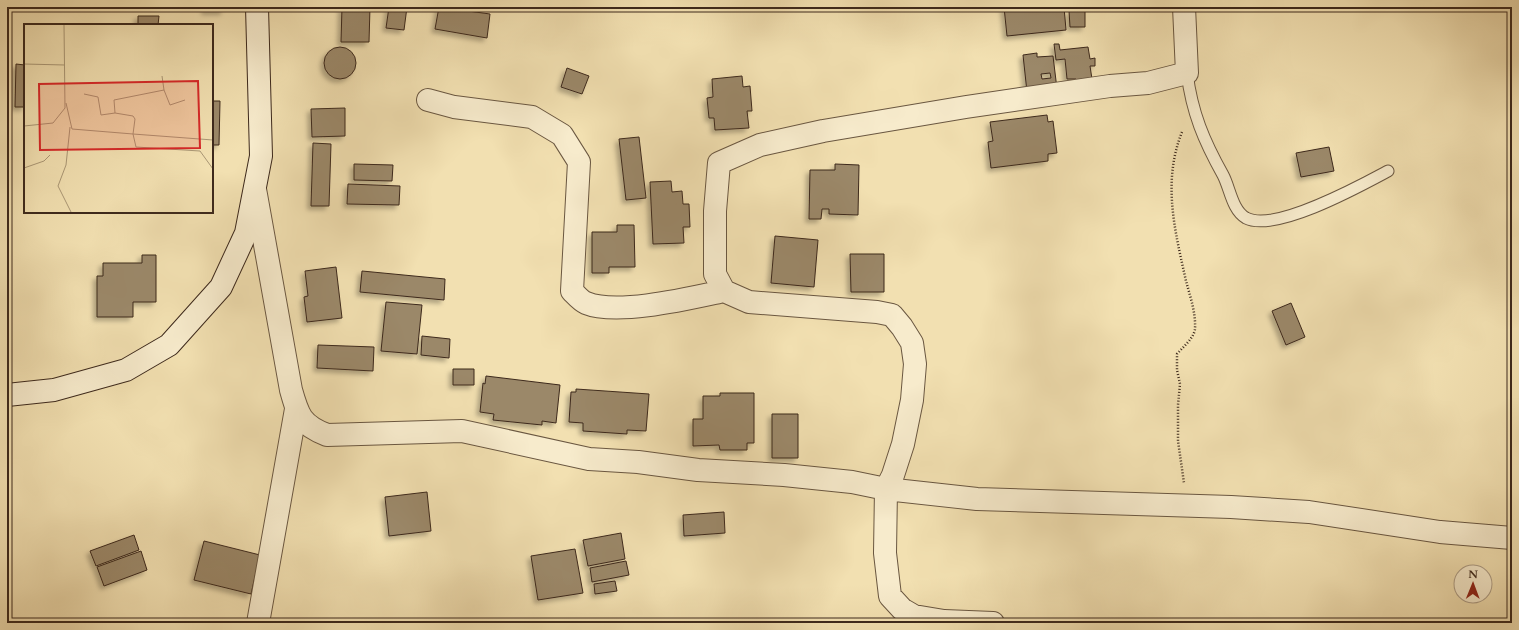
<svg xmlns="http://www.w3.org/2000/svg" width="1519" height="630" viewBox="0 0 1519 630" font-family="Cardo,serif">
<style>
.building{fill:#9b8869;stroke:#3d291c;fill-rule:evenodd;filter:url(#shadow)}
.lines{fill:none;stroke-linecap:round;stroke-linejoin:round}
.lane-casing{stroke:#6a5741;stroke-width:13}
.street-casing{stroke:#6a5741;stroke-width:24}
.secondary-casing{stroke:#3d291c;stroke-width:24}
.path{stroke:#3d291c;stroke-width:2.5;stroke-dasharray:1 2;stroke-linecap:butt}
.lane{stroke:#f7ebcc;stroke-width:11}
.street{stroke:#f7ebcc;stroke-width:22}
.secondary{stroke:#f7ebcc;stroke-width:22}
.inset-road{fill:none;stroke:#aa9775;stroke-width:1}
.view{fill:#d62828;fill-opacity:0.15;stroke:#d62828;stroke-width:2}
.inset-edge{fill:none;stroke:#3d291c;stroke-width:2}
</style>
<defs>
<filter id="shadow"><feDropShadow dx="-3.5" dy="3.5" stdDeviation="2" flood-color="#0004"/></filter>
</defs>
<rect width="100%" height="100%" fill="#f2e0b1"/>
<filter id="stains"><feTurbulence type="fractalNoise" baseFrequency=".005" numOctaves="4"/><feColorMatrix values="0 0 0 0 .2 0 0 0 0 .09 0 0 0 0 .02 0 0 0 .5 -.17"/></filter>
<radialGradient id="worn" r=".72"><stop offset=".6" stop-color="#630" stop-opacity="0"/><stop offset="1" stop-color="#630" stop-opacity=".3"/></radialGradient>
<!-- building -->
<path class="building" d="M 205,7 L 224,7 L 224,11 L 205,11 Z
M 342,7 L 370,7 L 369,42 L 341,42 Z
M 389,7 L 407,7 L 404,30 L 386,28 Z
M 439,7 L 490,14 L 487,38 L 435,29 Z
M 1004,7 L 1064,7 L 1066,30 L 1007,36 Z
M 1069,11 L 1085,11 L 1085,27 L 1070,27 Z
M 138,16 L 159,16 L 158,25 L 138,25 Z
M 1054,44 L 1059,44 L 1060,50 L 1088,47 L 1090,59 L 1095,58 L 1095,66 L 1090,66 L 1092,79 L 1076,81 L 1076,79 L 1067,79 L 1065,59 L 1056,60 Z
M324 63a16 16 0 1 1 32 0a16 16 0 1 1-32 0Z
M 1037,53 L 1037,57 L 1053,56 L 1057,89 L 1027,92 L 1023,55 ZM 1050,73 L 1051,78 L 1042,79 L 1041,74 Z
M 16,64 L 25,65 L 25,107 L 15,107 Z
M 567,68 L 589,76 L 582,94 L 561,87 Z
M 742,76 L 743,87 L 750,86 L 752,111 L 747,111 L 749,128 L 715,130 L 714,118 L 709,118 L 707,98 L 713,97 L 712,79 Z
M 212,101 L 220,101 L 219,145 L 212,145 Z
M 345,108 L 345,136 L 312,137 L 311,109 Z
M 1047,115 L 1048,122 L 1053,121 L 1057,153 L 1048,154 L 1048,161 L 991,168 L 988,142 L 993,141 L 990,122 Z
M 639,137 L 646,198 L 626,200 L 619,139 Z
M 313,143 L 331,144 L 329,206 L 311,206 Z
M 1329,147 L 1334,171 L 1301,177 L 1296,153 Z
M 354,164 L 393,165 L 392,181 L 354,180 Z
M 835,164 L 859,165 L 858,215 L 829,214 L 829,209 L 822,209 L 821,219 L 809,219 L 810,170 L 835,170 Z
M 671,181 L 672,192 L 682,191 L 683,204 L 689,204 L 690,227 L 683,227 L 684,243 L 653,244 L 650,182 Z
M 348,184 L 400,186 L 399,205 L 347,204 Z
M 617,225 L 634,225 L 635,267 L 609,267 L 609,273 L 592,273 L 592,232 L 617,232 Z
M 7,234 L 10,235 L 7,248 Z
M 775,236 L 818,240 L 814,287 L 771,283 Z
M 850,254 L 884,254 L 884,292 L 851,292 Z
M 142,255 L 156,255 L 156,302 L 133,302 L 133,317 L 97,317 L 97,276 L 103,276 L 103,263 L 142,263 Z
M 336,267 L 342,318 L 307,322 L 304,297 L 308,296 L 305,271 Z
M 362,271 L 445,279 L 444,300 L 360,292 Z
M 386,302 L 422,305 L 417,354 L 381,351 Z
M 1291,303 L 1305,337 L 1286,345 L 1272,311 Z
M 422,336 L 450,339 L 449,358 L 421,355 Z
M 318,345 L 374,347 L 373,371 L 317,368 Z
M 453,369 L 474,369 L 474,385 L 453,385 Z
M 486,376 L 560,385 L 556,423 L 542,421 L 542,425 L 493,420 L 494,414 L 480,412 L 483,383 L 485,384 Z
M 576,389 L 649,394 L 646,431 L 627,430 L 627,434 L 583,431 L 583,423 L 569,422 L 571,392 L 576,392 Z
M 720,393 L 754,393 L 754,443 L 747,443 L 747,450 L 720,450 L 719,445 L 693,446 L 693,419 L 703,419 L 703,396 L 720,396 Z
M 772,414 L 798,414 L 798,458 L 772,458 Z
M 427,492 L 431,531 L 389,536 L 385,497 Z
M 724,512 L 725,533 L 684,536 L 683,515 Z
M 621,533 L 625,559 L 588,566 L 583,540 Z
M 134,535 L 139,550 L 96,566 L 90,551 Z
M 204,541 L 260,555 L 251,594 L 194,580 Z
M 575,549 L 583,593 L 538,600 L 531,556 Z
M 141,551 L 147,570 L 104,586 L 97,567 Z
M 626,561 L 629,575 L 592,582 L 590,568 Z
M 615,581 L 617,591 L 595,594 L 594,584 Z"/>
<g class="lines">
<!-- lane casing -->
<g class="lane-casing">
<path id="lane" d="M 1187,73 C 1192,113 1204,141 1223,175 C 1230,188 1232,210 1246,218 C 1275,233 1360,186 1388,171"/>
</g>
<!-- street casing -->
<g class="street-casing">
<path id="street" d="M 428,100 L 454,107 L 532,117 L 562,135 L 579,162 L 572,291 C 576,295 581,301 586,303 C 617,316 691,298 724,291
M 255,189 L 291,390 C 298,415 301,425 327,435 L 462,431 L 589,459 L 638,462 L 698,470 L 784,475 L 852,482 L 886,489 L 893,475 L 903,444 L 912,400 L 915,364 L 912,343 L 902,327 L 892,315 L 877,312 L 749,302 L 724,291 L 715,274 L 715,211 L 719,163 L 760,145 L 823,131 L 966,107 L 1110,86 L 1148,83 L 1187,73 L 1184,7
M 258,623 L 296,409
M 993,623 L 944,621 L 914,616 L 902,609 L 890,596 L 885,553 L 886,489 L 977,499 L 1231,507 L 1309,512 L 1440,532 L 1512,538"/>
</g>
<!-- secondary casing -->
<g class="secondary-casing">
<path id="secondary" d="M 7,395 L 54,390 L 126,370 L 169,345 L 221,287 L 246,233 L 261,156 L 257,7"/>
</g>
<!-- path -->
<path class="path" d="M 1182,132 C 1162,182 1175,231 1186,281 C 1190,296 1196,313 1195,329 C 1194,338 1183,347 1177,354 L 1177,370 L 1180,384 L 1178,405 L 1178,441 L 1184,483"/>
<!-- lane -->
<use href="#lane" class="lane"/>
<!-- street -->
<use href="#street" class="street"/>
<!-- secondary -->
<use href="#secondary" class="secondary"/>
</g>
<!-- overview -->
<g transform="translate(24 24)">
<rect width="189" height="189" fill="#f2e0b1"/>
<path class="inset-road" d="M 0,40 L 41,41M 140,66 L 146,81 L 161,76M 60,70 L 74,73 L 77,91 L 91,89M 42,79 L 48,105 L 109,110 L 111,95 L 109,92 L 91,89 L 90,76 L 140,66 L 138,52M 0,102 L 29,99 L 41,84 L 40,1M 46,103 L 42,141 L 34,162 L 47,188M 189,116 L 109,110 L 112,123 L 176,127 L 189,145M 0,144 L 20,137 L 26,131"/>
<path class="view" d="M 174,57 L 176,124 L 16,126 L 15,60 Z"/>
<rect width="189" height="189" class="inset-edge"/>
</g>
<!-- margin -->
<rect width="1519" height="630" fill="none" stroke="#f2e0b1" stroke-width="24"/>
<rect x="8" y="8" width="1503" height="614" fill="none" stroke="#3d291c" stroke-width="2"/>
<rect x="12" y="12" width="1495" height="606" fill="none" stroke="#3d291c"/>
<!-- north arrow -->
<g transform="translate(1473 584) rotate(1)"><circle r="19" fill="#f7ebcc" stroke="#ad9d86"/>
<path d="M0-3L7 15L0 10L-7 15Z" fill="#8f2418"/>
<text y="-6" font-size="11" font-weight="bold" text-anchor="middle" fill="#3d291c">N</text>
</g>
<rect width="100%" height="100%" filter="url(#stains)"/>
<rect width="100%" height="100%" fill="url(#worn)"/>
</svg>
